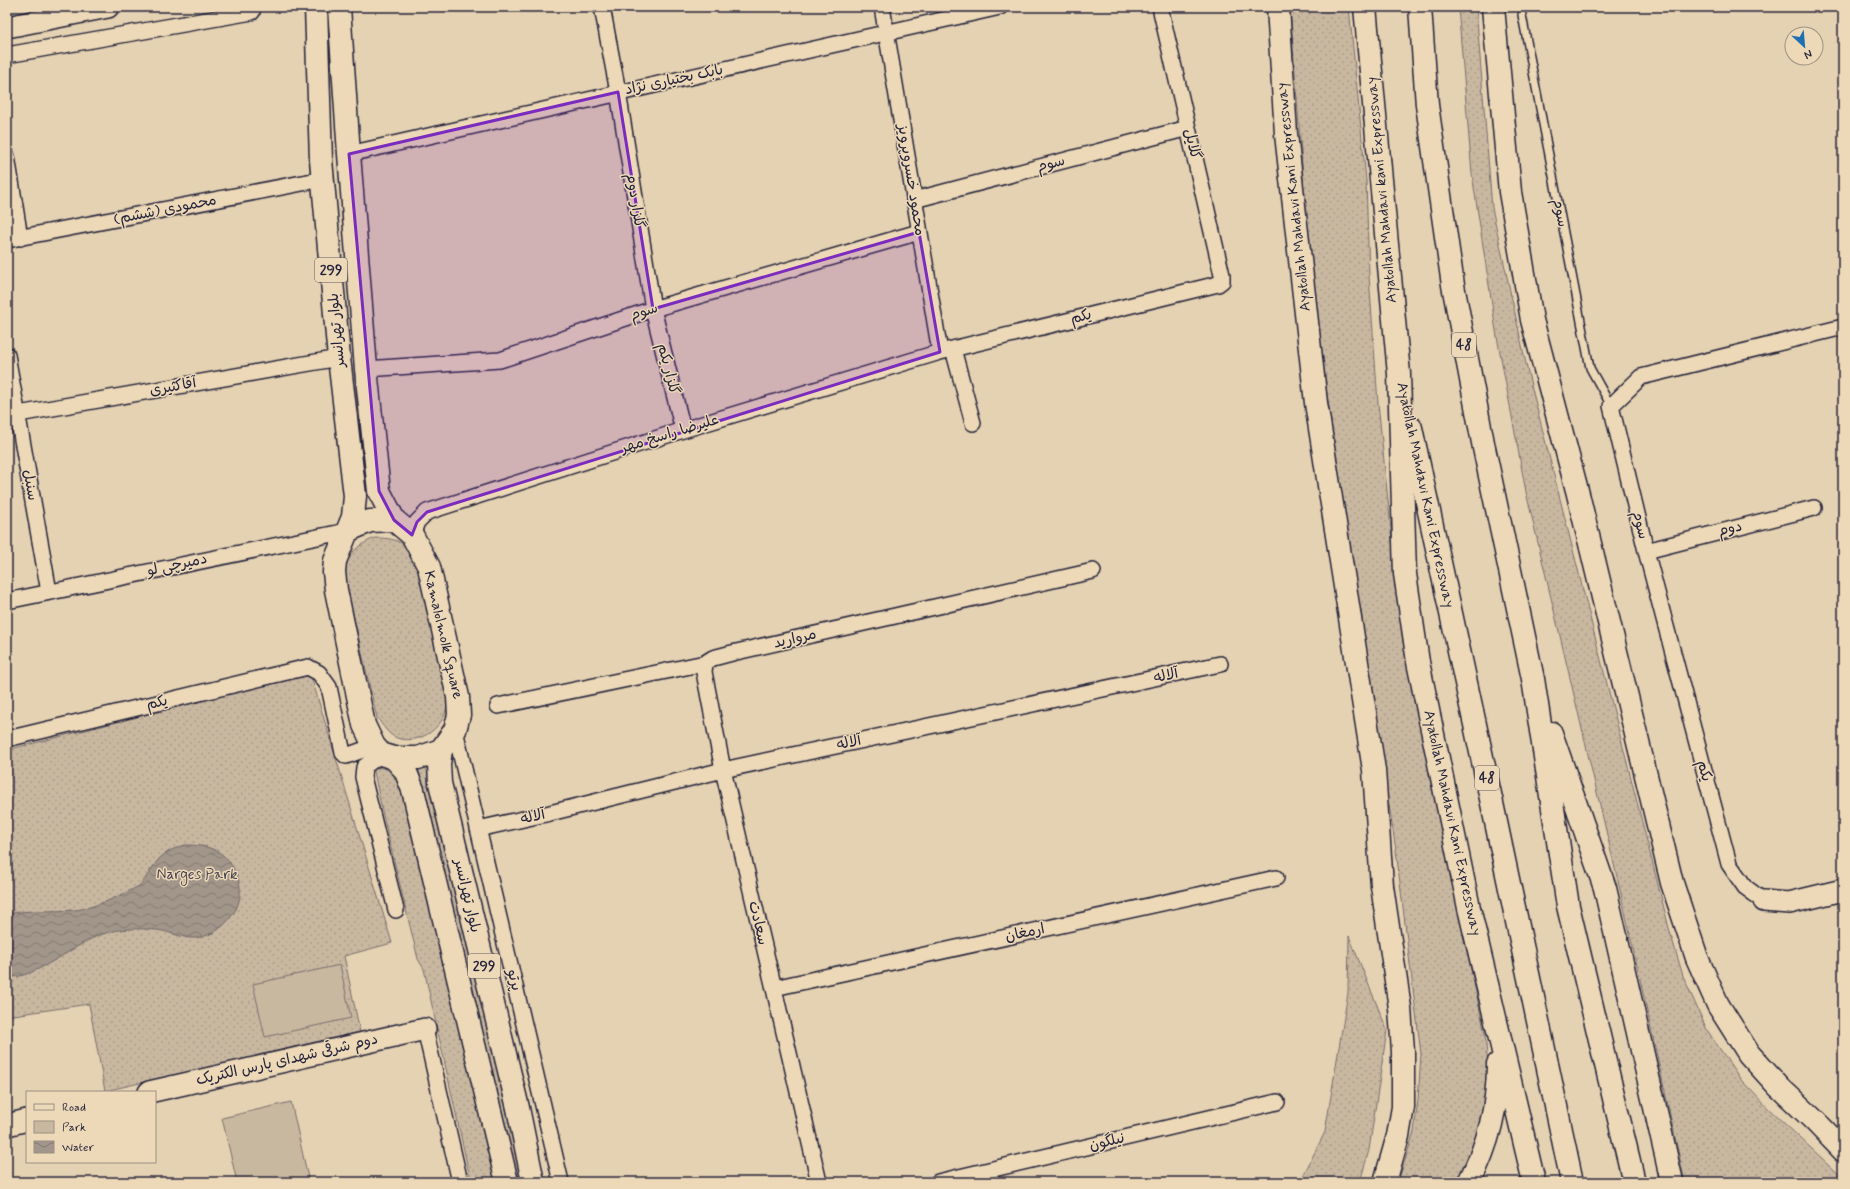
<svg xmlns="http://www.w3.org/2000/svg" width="1850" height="1189" viewBox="0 0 1850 1189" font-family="Mynerve,'Playpen Sans Arabic',sans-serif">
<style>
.green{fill:url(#green-dots);stroke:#766d6e}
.pitch{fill:#c9b8a0;stroke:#766d6e}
.water{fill:url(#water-waves);stroke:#6f686a}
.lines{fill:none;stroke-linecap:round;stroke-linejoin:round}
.lane-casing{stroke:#22223b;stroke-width:10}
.street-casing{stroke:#22223b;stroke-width:18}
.secondary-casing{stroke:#22223b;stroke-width:24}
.primary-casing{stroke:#22223b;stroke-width:25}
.highway-casing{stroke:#22223b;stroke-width:25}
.lane{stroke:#edd9b7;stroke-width:7}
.street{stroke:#edd9b7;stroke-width:15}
.secondary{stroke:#edd9b7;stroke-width:21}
.primary{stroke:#edd9b7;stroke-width:22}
.highway{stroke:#edd9b7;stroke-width:22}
.marked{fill:#7b2cbf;fill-opacity:0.2;stroke:#7b2cbf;stroke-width:3;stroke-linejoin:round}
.labels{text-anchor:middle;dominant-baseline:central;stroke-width:3;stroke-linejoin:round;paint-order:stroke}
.shield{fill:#edd9b7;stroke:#5f5960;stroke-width:1}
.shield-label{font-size:14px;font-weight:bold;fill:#22223b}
.street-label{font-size:15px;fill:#22223b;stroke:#edd9b7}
.park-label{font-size:15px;fill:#43404f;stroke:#edd9b7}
</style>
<defs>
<pattern id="green-dots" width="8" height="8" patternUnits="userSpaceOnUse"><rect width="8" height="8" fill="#c9b8a0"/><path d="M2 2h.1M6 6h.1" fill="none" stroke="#ac9e8b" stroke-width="1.8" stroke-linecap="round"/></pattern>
<pattern id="water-waves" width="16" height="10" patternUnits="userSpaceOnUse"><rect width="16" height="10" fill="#a2968a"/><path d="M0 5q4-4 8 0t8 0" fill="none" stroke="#847a72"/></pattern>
</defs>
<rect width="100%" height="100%" fill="#e5d2b2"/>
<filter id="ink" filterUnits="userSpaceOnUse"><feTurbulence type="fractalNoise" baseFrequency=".025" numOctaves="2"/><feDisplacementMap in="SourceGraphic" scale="8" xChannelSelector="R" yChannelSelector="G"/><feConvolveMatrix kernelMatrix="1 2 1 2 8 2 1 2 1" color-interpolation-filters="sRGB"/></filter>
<g filter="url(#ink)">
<!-- green -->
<path class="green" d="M 1290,7 L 1349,7 L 1366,180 L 1369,276 L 1378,403 L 1399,607 L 1446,854 L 1485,1034 L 1488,1066 L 1486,1098 L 1478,1134 L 1464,1168 L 1455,1182 L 1398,1182 L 1414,1132 L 1418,1100 L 1421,1054 L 1396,850 L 1358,606 L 1323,367 L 1306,217 Z
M 1458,7 L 1476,7 L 1492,208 L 1528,373 L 1670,932 L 1683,976 L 1707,1030 L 1741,1080 L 1770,1110 L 1843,1178 L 1843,1182 L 1685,1182 L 1621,894 L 1526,492 L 1496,331 L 1472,174 Z
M 375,538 C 399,538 408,543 418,565 L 446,691 C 447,699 448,708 444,716 C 436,733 416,744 397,738 C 388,735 383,725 377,718 L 345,579 C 344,557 355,546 375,538 Z
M 303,675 L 311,676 L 392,943 L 344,956 L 360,1032 L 105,1091 L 89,1004 L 7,1016 L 7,750 Z
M 422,766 L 429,768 L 523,1182 L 514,1182 L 419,776 L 419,769 Z
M 375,767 L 389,769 L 405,786 L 496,1182 L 471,1182 L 424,969 L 418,959 L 383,815 L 374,772 Z
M 1349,936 L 1387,1030 L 1369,1150 L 1360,1182 L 1300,1182 L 1325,1132 L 1348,993 Z"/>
<!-- pitch -->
<path class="pitch" d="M 340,965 L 351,1018 L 265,1037 L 253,984 Z
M 291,1102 L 309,1182 L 237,1182 L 222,1118 Z"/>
<!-- water -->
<path class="water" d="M 185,845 C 205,845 221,848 232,866 C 241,879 243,895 236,909 C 227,926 210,939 190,938 C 179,937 168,931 157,930 C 139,928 121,928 103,934 C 75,943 35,980 7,977 L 7,914 C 30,909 52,912 75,910 C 95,908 122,895 139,886 C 147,878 151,868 158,860 C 165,852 175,848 185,845 Z"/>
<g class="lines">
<!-- lane casing -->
<g class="lane-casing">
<path id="lane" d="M 1522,15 L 1590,368 L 1611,406"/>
</g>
<!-- street casing -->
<g class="street-casing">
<path id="street" d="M 602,7 L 618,92 L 653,309 L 683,430
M 882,7 L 940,352
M 7,55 L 252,12
M 349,154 L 1000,7
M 7,156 L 20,238
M 914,200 L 1188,128
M 7,240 L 323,179
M 953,349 L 973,423
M 7,355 L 49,592
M 366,369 L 500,360 L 653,309 L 919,232
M 7,416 L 339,358
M 412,535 L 417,522 L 427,512 L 683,430 L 940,352 L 1218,284 L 1222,281 L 1222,275 L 1160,7
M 1646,551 L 1814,508
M 7,601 L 347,531
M 705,663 L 704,672 L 723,770 L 819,1182
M 498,706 L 705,663 L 713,658 L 732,653 L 1093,571
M 455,730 L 561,1182
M 7,739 L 308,667 L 319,673 L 329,687 L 343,753 L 346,756 L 374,746
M 381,754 L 364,767 L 363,777 L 396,910
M 478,829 L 546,814 L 723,770 L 1220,664
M 1764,901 L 1745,887 L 1729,864 L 1646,551 L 1611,406 L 1641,377 L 1843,327
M 774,988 L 1276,878
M 425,1029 L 460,1182
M 938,1182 L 1277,1102"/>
</g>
<!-- secondary casing -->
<g class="secondary-casing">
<path id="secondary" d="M 7,27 L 108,7
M 1764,901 L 1789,903 L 1843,890
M 149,1092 L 425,1029
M 7,1125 L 27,1120"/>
</g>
<!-- primary casing -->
<g class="primary-casing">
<path id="primary" d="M 316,7 L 321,160 L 339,358 L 355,496 L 353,517 L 335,561 L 334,572 L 336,590 L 364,725 L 374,746 L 381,754 L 394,758 L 418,758 L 441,750 L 455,730 L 459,715 L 458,697 L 429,567 L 412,535 L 394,520 L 379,491 L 366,369 L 349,154 L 339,7
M 1278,7 L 1286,134 L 1316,403 L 1374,770 L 1382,886 L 1400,1008 L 1403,1052 L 1403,1107 L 1398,1136 L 1385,1182
M 1493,7 L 1510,192 L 1532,320 L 1578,494 L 1672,883 L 1697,958 L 1718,1005 L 1749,1054 L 1779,1087 L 1815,1121 L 1843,1150
M 347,531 L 370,521 L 394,520
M 441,750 L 439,764 L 440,783 L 518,1108 L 533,1182
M 394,758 L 405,770 L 413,790 L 507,1182"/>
</g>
<!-- highway casing -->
<g class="highway-casing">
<path id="highway" d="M 1365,7 L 1399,374 L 1405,574 L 1418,662 L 1469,908 L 1534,1182
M 1420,7 L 1427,105 L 1453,285 L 1484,448 L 1533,679 L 1568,906 L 1634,1182
M 1411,428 L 1493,808 L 1572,1182
M 1551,733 L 1605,888 L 1672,1182
M 1469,1182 C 1488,1146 1498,1105 1498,1064"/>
</g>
<!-- lane -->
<use href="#lane" class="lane"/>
<!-- street -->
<use href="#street" class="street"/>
<!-- secondary -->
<use href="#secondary" class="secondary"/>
<!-- primary -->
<use href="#primary" class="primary"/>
<!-- highway -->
<use href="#highway" class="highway"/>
</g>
</g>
<!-- marked area -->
<path class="marked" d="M 618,92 L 653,309 L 919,232 L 940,352 L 427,512 L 417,522 L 412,535 L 394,520 L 379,491 L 349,154 Z"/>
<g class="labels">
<!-- shield labels -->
<g class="shield">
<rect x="315" y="258" width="32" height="24" rx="3"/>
<rect x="1452" y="333" width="24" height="24" rx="3"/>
<rect x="1475" y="766" width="24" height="24" rx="3"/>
<rect x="468" y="954" width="32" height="24" rx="3"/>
</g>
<g class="shield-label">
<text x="331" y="270">299</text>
<text x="1464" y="345">48</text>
<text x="1487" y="778">48</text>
<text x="484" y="966">299</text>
</g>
<!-- street labels -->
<g class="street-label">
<text transform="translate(674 80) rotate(-12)">بابک بختیاری نژاد</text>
<text transform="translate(1192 144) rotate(77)">گلایل</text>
<text transform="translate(1051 164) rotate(-15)">سوم</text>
<text transform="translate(911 180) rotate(81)">محمود خسروپرویز</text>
<text transform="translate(1382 190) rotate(-95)">Ayatollah Mahdavi kani Expressway</text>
<text transform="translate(1294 197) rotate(-96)">Ayatollah Mahdavi Kani Expressway</text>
<text transform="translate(635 201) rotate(81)">گلزار دوم</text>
<text transform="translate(165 210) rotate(-11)">محمودی (ششم)</text>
<text transform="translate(1560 213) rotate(79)">سوم</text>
<text transform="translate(644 312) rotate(-18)">سوم</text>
<text transform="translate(1081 317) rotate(-14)">یکم</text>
<text transform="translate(337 330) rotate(-95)">بلوار تهرانسر</text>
<text transform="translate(668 369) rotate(76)">گلزار یکم</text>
<text transform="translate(173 387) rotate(-10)">آقاکثیری</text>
<text transform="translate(670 434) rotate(-17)">علیرضا راسخ مهر</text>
<text transform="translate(30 485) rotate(80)">سنبل</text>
<text transform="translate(1425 495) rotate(78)">Ayatollah Mahdavi Kani Expressway</text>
<text transform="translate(1640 525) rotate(76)">سوم</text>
<text transform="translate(1730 529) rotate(-14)">دوم</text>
<text transform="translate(177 565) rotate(-12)">دمیرچی لو</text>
<text transform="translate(443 635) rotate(77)">Kamalolmolk Square</text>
<text transform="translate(795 639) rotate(-13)">مروارید</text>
<text transform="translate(1166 676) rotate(-12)">آلاله</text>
<text transform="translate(157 703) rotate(-13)">یکم</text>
<text transform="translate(849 743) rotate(-12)">آلاله</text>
<text transform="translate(1704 771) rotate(75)">یکم</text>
<text transform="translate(533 817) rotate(-13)">آلاله</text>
<text transform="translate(1452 823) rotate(78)">Ayatollah Mahdavi Kani Expressway</text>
<text transform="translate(467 896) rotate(77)">بلوار تهرانسر</text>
<text transform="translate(758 923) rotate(77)">سعادت</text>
<text transform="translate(1025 933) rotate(-12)">ارمغان</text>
<text transform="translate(514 980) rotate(77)">پرتو</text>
<text transform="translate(287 1060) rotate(-13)">دوم شرقی شهدای پارس الکتریک</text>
<text transform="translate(1107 1142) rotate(-13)">نیلگون</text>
</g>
<!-- park labels -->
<g class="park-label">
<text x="197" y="875">Narges Park</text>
</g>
</g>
<!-- margin -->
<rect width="1850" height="1189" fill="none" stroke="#edd9b7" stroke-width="24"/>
<rect x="12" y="12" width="1826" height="1165" fill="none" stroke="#22223b" stroke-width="1.5" filter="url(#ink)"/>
<!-- legend -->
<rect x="26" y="1091" width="130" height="72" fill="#edd9b7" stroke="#9c9085"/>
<rect x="34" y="1104" width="20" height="6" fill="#edd9b7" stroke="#9c9085"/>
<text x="62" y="1111" font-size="12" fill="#22223b">Road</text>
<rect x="34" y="1121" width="20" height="12" fill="#c9b8a0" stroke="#9c9085"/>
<text x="62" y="1131" font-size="12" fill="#22223b">Park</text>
<rect x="34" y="1141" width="20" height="12" fill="url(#water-waves)" stroke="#9c9085"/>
<text x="62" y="1151" font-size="12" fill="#22223b">Water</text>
<!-- north arrow -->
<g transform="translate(1804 46) rotate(154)"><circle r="19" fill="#edd9b7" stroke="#9c9085"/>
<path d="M0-3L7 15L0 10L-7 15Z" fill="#1f6fb2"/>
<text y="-6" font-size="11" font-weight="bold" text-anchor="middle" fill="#22223b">N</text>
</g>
</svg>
